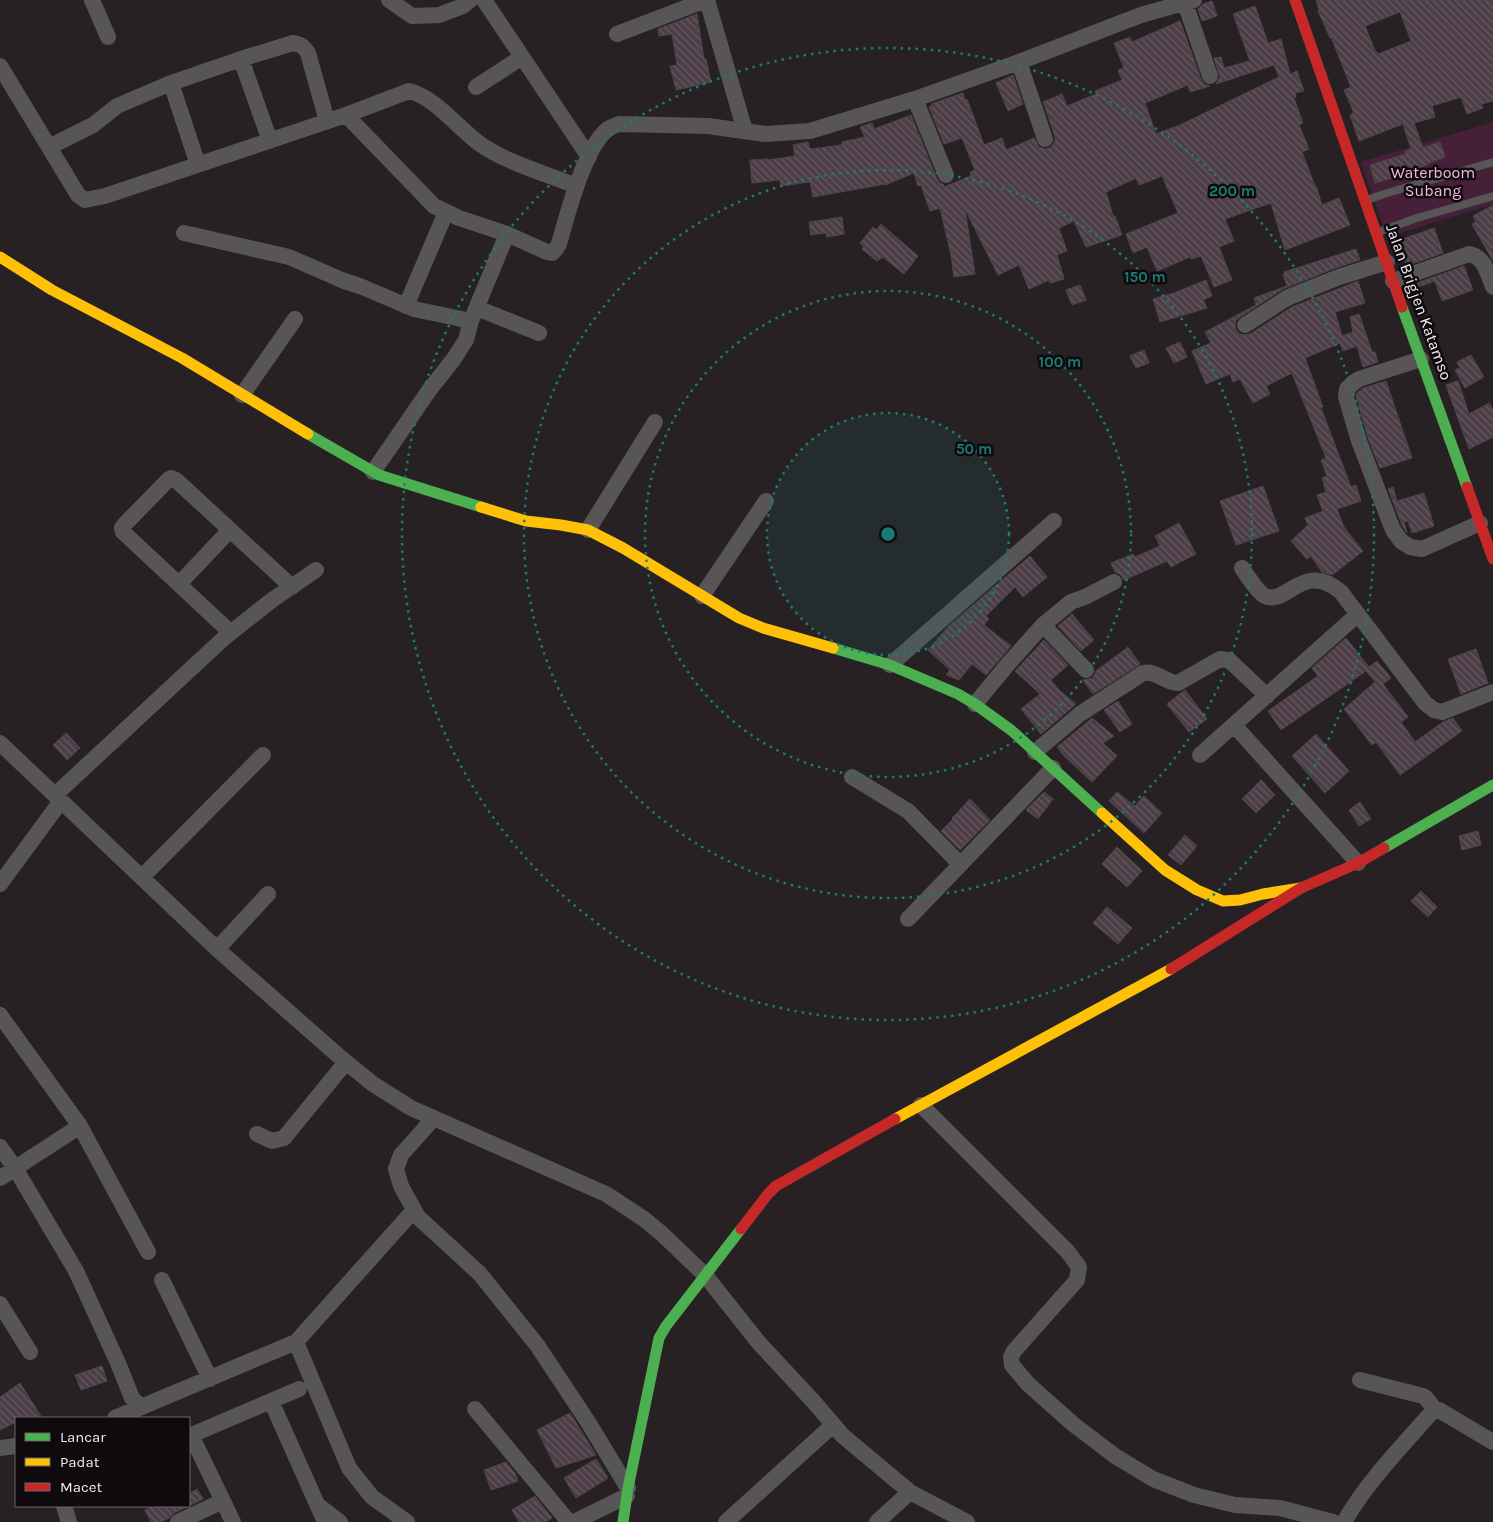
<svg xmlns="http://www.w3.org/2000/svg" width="1493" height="1522" viewBox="0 0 1493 1522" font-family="Karla,sans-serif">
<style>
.park{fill:#462039}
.building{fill:url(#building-back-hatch);stroke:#4c4749;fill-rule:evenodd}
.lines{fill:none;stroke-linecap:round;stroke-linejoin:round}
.lane{stroke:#575556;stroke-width:8}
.street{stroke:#575556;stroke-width:16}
.fast{stroke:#4caf50;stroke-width:11}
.slow{stroke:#ffc107;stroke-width:11}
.jam{stroke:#c62828;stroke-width:11}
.ring{fill:none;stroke:#1a7c74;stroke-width:2.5;stroke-dasharray:2.5 5}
.labels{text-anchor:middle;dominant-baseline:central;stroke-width:5;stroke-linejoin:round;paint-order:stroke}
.park-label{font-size:16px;fill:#f4b9db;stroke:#0f0a0d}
.street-label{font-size:16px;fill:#f3ebf0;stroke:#0f0a0d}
.centre{fill:#1a7c74;stroke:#0f0a0d;stroke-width:2.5}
.ring-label{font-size:15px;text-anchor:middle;font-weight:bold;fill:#1a7c74;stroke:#0f0a0d;stroke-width:5;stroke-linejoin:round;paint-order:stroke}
</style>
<defs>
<pattern id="building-back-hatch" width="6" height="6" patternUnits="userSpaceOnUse" patternTransform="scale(1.25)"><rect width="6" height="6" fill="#4c3d46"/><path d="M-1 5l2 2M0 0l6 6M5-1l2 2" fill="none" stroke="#665961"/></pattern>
</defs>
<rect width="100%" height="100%" fill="#272124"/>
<!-- park -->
<path class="park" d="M 1493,122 L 1493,204 L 1387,237 L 1361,162 Z"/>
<!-- building -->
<path class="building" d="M 1316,0 L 1493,0 L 1493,101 L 1481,104 L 1483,108 L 1467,114 L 1461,97 L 1432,106 L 1435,117 L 1414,123 L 1423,148 L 1440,142 L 1445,157 L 1429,163 L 1429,164 L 1408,172 L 1408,173 L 1375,183 L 1370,165 L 1406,154 L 1405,151 L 1411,149 L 1403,124 L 1359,141 L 1350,115 L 1354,113 L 1344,90 L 1351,87 L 1331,37 L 1330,38 L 1318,11 L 1319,10 ZM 1400,12 L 1411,41 L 1378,54 L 1377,52 L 1376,53 L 1365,26 Z
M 1212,1 L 1217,16 L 1202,21 L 1198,9 L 1203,4 Z
M 1255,6 L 1268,43 L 1281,39 L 1290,74 L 1297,71 L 1304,91 L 1295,93 L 1296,97 L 1294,98 L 1303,123 L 1299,125 L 1309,149 L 1302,152 L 1315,186 L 1316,186 L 1322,205 L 1339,198 L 1350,225 L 1285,250 L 1271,203 L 1225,219 L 1234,241 L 1219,247 L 1232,280 L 1214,287 L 1201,256 L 1191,259 L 1190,257 L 1157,271 L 1147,247 L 1133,253 L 1126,234 L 1178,213 L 1162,176 L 1139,185 L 1136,178 L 1106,192 L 1113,216 L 1115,216 L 1122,235 L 1086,247 L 1074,221 L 1059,228 L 1067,251 L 1057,255 L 1064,279 L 1050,283 L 1049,280 L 1029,289 L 1019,265 L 998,275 L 965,209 L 975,274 L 954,277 L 951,255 L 940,208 L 930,211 L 921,185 L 918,186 L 914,173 L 885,185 L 885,184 L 813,197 L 810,182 L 781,186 L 780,180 L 752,183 L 750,160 L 768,159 L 768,160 L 795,156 L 793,145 L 808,142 L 810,149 L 842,145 L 842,142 L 865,137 L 860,127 L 872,123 L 874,129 L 911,115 L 937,179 L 940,183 L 943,184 L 944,187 L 971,176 L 970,172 L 975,170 L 962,138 L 944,144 L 929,107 L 932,106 L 931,104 L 963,93 L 965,100 L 967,99 L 984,145 L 1002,138 L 1006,150 L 1034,138 L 1039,147 L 1044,149 L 1049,148 L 1052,146 L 1055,141 L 1055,136 L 1043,102 L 1062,94 L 1067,106 L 1096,94 L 1095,91 L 1122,80 L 1118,70 L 1124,68 L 1114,43 L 1130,37 L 1132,42 L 1180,21 L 1201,79 L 1204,84 L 1210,86 L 1190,92 L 1188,85 L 1145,103 L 1156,134 L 1180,125 L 1279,77 L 1274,65 L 1216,84 L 1220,77 L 1214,58 L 1221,57 L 1224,68 L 1250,61 L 1233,14 Z
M 697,14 L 704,59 L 706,59 L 711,82 L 676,90 L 670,66 L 677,65 L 672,34 L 659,36 L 658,29 Z
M 1013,75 L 1023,104 L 1008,111 L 996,83 Z
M 1493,205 L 1493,261 L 1472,224 L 1476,222 L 1473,216 Z
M 842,217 L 844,234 L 827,237 L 826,233 L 811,235 L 809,222 Z
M 881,224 L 918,256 L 904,274 L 883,257 L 877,261 L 862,249 L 864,246 L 860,243 L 873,227 L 876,230 Z
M 1434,228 L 1443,253 L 1406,266 L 1397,241 Z
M 1356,249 L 1360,260 L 1335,268 L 1283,289 L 1240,317 L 1236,320 L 1235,325 L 1236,330 L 1240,334 L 1245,335 L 1250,334 L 1292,307 L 1358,281 L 1365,303 L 1335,312 L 1342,336 L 1353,332 L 1350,317 L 1359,314 L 1372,352 L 1375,352 L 1378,362 L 1363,367 L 1357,346 L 1343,351 L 1340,343 L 1305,358 L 1323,407 L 1321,408 L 1351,487 L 1356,485 L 1361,501 L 1337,509 L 1344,527 L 1363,551 L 1332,575 L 1322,572 L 1311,556 L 1307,559 L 1291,541 L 1308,525 L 1305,518 L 1323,511 L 1317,495 L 1326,492 L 1322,478 L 1327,476 L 1321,460 L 1326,458 L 1292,373 L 1266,386 L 1270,394 L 1253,403 L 1240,379 L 1233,382 L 1230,374 L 1206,384 L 1192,351 L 1211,343 L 1205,332 L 1256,305 L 1254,298 L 1287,286 L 1283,274 L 1285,273 L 1284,272 Z
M 1464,266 L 1473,290 L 1442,301 L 1435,281 L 1418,287 L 1417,283 Z
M 1206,280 L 1212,296 L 1203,300 L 1207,308 L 1160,322 L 1153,299 L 1174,293 Z
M 1080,285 L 1086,300 L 1072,305 L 1066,290 Z
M 1180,342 L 1187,357 L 1174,363 L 1166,348 Z
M 1144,350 L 1149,363 L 1136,368 L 1130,356 Z
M 1471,355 L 1484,377 L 1465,388 L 1455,370 L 1460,368 L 1457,362 Z
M 1386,381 L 1412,458 L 1380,468 L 1368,438 L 1356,396 L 1356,394 L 1363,388 Z
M 1458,381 L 1469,414 L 1489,403 L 1493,410 L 1493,437 L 1469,449 L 1446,385 Z
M 1263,486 L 1279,531 L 1236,545 L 1220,501 Z
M 1393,487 L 1397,501 L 1424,493 L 1434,526 L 1412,533 L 1408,521 L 1404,522 L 1407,533 L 1402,525 L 1388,489 Z
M 1179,523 L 1196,554 L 1171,567 L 1167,561 L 1124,580 L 1120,574 L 1115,572 L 1111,563 L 1133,554 L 1135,557 L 1160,546 L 1155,536 Z
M 1030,556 L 1047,577 L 1023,597 L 1015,587 L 986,616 L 989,619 L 984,625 L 1011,646 L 986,675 L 972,664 L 959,680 L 946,675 L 950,670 L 928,650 L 949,626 Z
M 1072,614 L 1094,640 L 1081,651 L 1058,626 Z
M 1346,638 L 1369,667 L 1377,661 L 1391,678 L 1383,684 L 1408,717 L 1401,722 L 1415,742 L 1443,722 L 1453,718 L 1462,731 L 1400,775 L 1376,742 L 1372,745 L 1344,709 L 1375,682 L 1366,671 L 1281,730 L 1268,711 L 1318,676 L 1312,668 Z
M 1044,640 L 1068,665 L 1051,680 L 1059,690 L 1076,704 L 1041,734 L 1021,709 L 1040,694 L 1015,671 Z
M 1128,647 L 1140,664 L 1093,694 L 1083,680 L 1093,678 L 1096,671 Z
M 1476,649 L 1488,683 L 1461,694 L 1448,659 Z
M 1185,690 L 1207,719 L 1189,732 L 1167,704 Z
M 1118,701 L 1132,724 L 1120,732 L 1104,710 Z
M 1092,718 L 1114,736 L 1103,743 L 1117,756 L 1092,782 L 1063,755 L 1057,747 Z
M 66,733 L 80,748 L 67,760 L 53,745 Z
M 1316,734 L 1349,771 L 1325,793 L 1292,756 Z
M 1261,780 L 1275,795 L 1256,813 L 1242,799 Z
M 1044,792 L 1053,799 L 1038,819 L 1026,810 Z
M 1117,792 L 1135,806 L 1144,796 L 1162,813 L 1144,833 L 1109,801 Z
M 970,799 L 990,820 L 960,850 L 941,831 L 953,819 L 952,818 Z
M 1360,802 L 1371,819 L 1359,826 L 1349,810 Z
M 1478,831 L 1481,845 L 1462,850 L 1459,836 Z
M 1185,835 L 1197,846 L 1181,865 L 1168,855 Z
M 1117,847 L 1142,871 L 1127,887 L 1102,864 Z
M 1421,891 L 1437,907 L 1428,917 L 1411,901 Z
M 1107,907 L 1132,928 L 1118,944 L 1093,923 Z
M 102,1366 L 107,1381 L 81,1390 L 75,1375 Z
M 20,1383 L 42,1418 L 16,1418 L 16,1422 L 0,1430 L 0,1397 Z
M 570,1413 L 596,1455 L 556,1468 L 537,1430 Z
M 596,1459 L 608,1478 L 576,1498 L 564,1478 Z
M 506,1462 L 515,1473 L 518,1481 L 491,1490 L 484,1470 Z
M 197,1489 L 203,1499 L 174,1513 L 169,1518 L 161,1522 L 151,1522 L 145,1510 L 153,1506 L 189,1506 L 189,1494 Z
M 535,1496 L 552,1518 L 545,1522 L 519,1522 L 512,1510 Z"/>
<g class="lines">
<!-- lane -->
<path class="lane" d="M 1367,200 L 1387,193 L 1493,162
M 1378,232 L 1417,218 L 1493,196"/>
<!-- street -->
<path class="street" d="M 92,0 L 108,37
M 389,0 L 412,16 L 439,15 L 463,6 L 470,0
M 484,0 L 589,157
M 707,0 L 745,131
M 1185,3 L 1210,76
M 617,34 L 706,0
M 241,59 L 270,141
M 1019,62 L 1045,139
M 0,66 L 78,195 L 85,200 L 105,196 L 346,115 L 409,91 C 435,97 458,128 480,144 C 505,162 547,174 576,186
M 171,83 L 198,165
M 476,87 L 522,57
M 915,99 L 946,175
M 346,115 L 434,206 L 459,218 L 507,234 L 547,252 L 552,253 L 556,249 L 559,244 C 567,215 585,146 608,129 C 611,127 616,125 619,124 L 708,126 L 765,134 L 810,131 L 915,99 L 1019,62 L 1141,15 L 1194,0
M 49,147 L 93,125 L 117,106 L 171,83 L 241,59 L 293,43 C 301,44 304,47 308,53 L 327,121
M 184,233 L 289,257 L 344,281 L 360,286 L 414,309 L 471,321
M 1393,281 L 1469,254 C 1484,256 1488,274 1493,287
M 406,306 L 446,212
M 477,308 L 539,333
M 1245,325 L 1287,298 L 1299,293 L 1339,277 L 1387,262
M 1421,359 L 1359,379 L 1353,383 L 1347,389 L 1346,397 L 1359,441 L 1393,530 L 1401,541 L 1410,547 L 1422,549 L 1480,523
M 242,395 L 295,319
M 373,472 L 430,389 L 453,360 L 466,340 L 471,321 L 507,234
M 588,530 L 655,422
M 1242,568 C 1247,575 1257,592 1265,596 C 1287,606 1303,560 1341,592 L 1425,703 L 1434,710 L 1442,712 L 1493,692
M 179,584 L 230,530
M 702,596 L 766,501
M 1043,625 L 1086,670
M 230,632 L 123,532 L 122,528 L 124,525 L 168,480 L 171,478 L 176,480 L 292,587
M 890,665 L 1054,521
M 975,704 L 1008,664 L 1043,625 L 1071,602 L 1085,597 L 1114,582
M 1234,725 L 1358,863
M 0,743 L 217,949 L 341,1058 L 373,1084 L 411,1108 L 606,1194 L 644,1219 L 662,1234 L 705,1275 L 759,1343 L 813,1401 L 843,1436 L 910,1492 L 967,1522
M 1035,752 L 1080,714 L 1143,673 C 1157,670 1165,683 1178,683 L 1220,659 L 1229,660 L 1267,696
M 1200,755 L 1358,614
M 852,777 L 908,811 L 960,864
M 55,795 L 224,638 L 272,600 L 316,570
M 142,877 L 263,755
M 0,884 L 61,801
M 908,919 L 1053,768
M 217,949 L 268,894
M 0,1015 L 80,1126 L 148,1252
M 921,1105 L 1068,1252 L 1079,1267 L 1077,1280 L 1014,1351 L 1011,1357 L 1012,1365 L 1028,1384 L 1073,1424 L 1115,1456 L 1153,1479 L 1194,1495 L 1235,1505 L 1280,1508 L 1333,1522
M 434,1118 L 401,1155 L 396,1169 L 401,1186 L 418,1217 L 480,1274 L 537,1345 L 588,1422 L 628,1488
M 257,1134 L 272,1141 L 284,1138 L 346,1062
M 0,1147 L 15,1168 L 76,1271 L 118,1363 L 132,1398 L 139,1405 L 143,1405
M 0,1178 L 80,1126
M 162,1280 L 210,1379
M 0,1304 L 30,1352
M 296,1342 L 414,1210
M 1360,1380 L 1423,1396 L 1426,1398 L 1436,1411
M 271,1401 L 325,1522
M 475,1409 L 569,1522
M 115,1418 L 296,1342 L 349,1468 L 372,1497 L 407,1522
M 191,1435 L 233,1522
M 189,1436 L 299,1389
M 0,1448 L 16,1446
M 64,1506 L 69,1522
M 319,1506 L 340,1522
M 178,1522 L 223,1501
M 574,1522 L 627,1496
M 726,1522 L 833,1425
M 877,1522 L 910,1492
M 1344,1522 C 1367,1482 1401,1447 1432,1412 L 1439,1410 L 1493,1442"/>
<!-- fast -->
<path class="fast" d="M 1402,307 L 1467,487
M 308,434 L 379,475 L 481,507
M 833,648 L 890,665 L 958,694 L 975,704 L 1011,730 L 1102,813
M 1384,848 L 1493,785
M 623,1522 L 628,1488 L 659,1338 L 666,1326 L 741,1229"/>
<!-- slow -->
<path class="slow" d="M 0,257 L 52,290 L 182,358 L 308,434
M 481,507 L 526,521 L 561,525 L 588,530 L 623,548 L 739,618 L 763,628 L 833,648
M 1102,813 L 1165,870 L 1197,890 L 1223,901 L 1240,900 L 1263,894 L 1301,888
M 895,1119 L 1171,969"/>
<!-- jam -->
<path class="jam" d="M 1295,0 L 1402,307
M 1467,487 L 1493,559
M 1171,969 L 1301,888 L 1358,863 L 1384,848
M 741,1229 L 768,1194 L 776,1186 L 895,1119"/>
</g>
<!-- distance rings -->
<circle cx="888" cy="534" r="121" fill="#1a7c74" fill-opacity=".12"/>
<g class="ring">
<circle cx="888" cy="534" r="121"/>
<circle cx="888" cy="534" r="243"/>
<circle cx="888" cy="534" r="364"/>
<circle cx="888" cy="534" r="486"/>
</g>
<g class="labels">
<!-- park labels -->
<g class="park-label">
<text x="1433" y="172">Waterboom<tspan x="1433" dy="18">Subang</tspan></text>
</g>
<!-- street labels -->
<g class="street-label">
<text transform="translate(1419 302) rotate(70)">Jalan Brigjen Katamso</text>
</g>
</g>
<circle cx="888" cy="534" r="8" class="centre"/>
<g class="ring-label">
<text x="1232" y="196">200 m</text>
<text x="1145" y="282">150 m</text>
<text x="1060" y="367">100 m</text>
<text x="974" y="454">50 m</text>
</g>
<!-- legend -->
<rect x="15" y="1417" width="175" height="90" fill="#0f0a0d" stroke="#6a6468"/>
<rect x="25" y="1433" width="25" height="8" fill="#4caf50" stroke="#6a6468"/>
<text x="60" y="1442" font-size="15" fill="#f3ebf0">Lancar</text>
<rect x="25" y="1458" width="25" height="8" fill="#ffc107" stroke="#6a6468"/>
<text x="60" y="1467" font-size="15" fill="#f3ebf0">Padat</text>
<rect x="25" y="1483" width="25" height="8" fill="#c62828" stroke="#6a6468"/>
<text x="60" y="1492" font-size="15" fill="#f3ebf0">Macet</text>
</svg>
